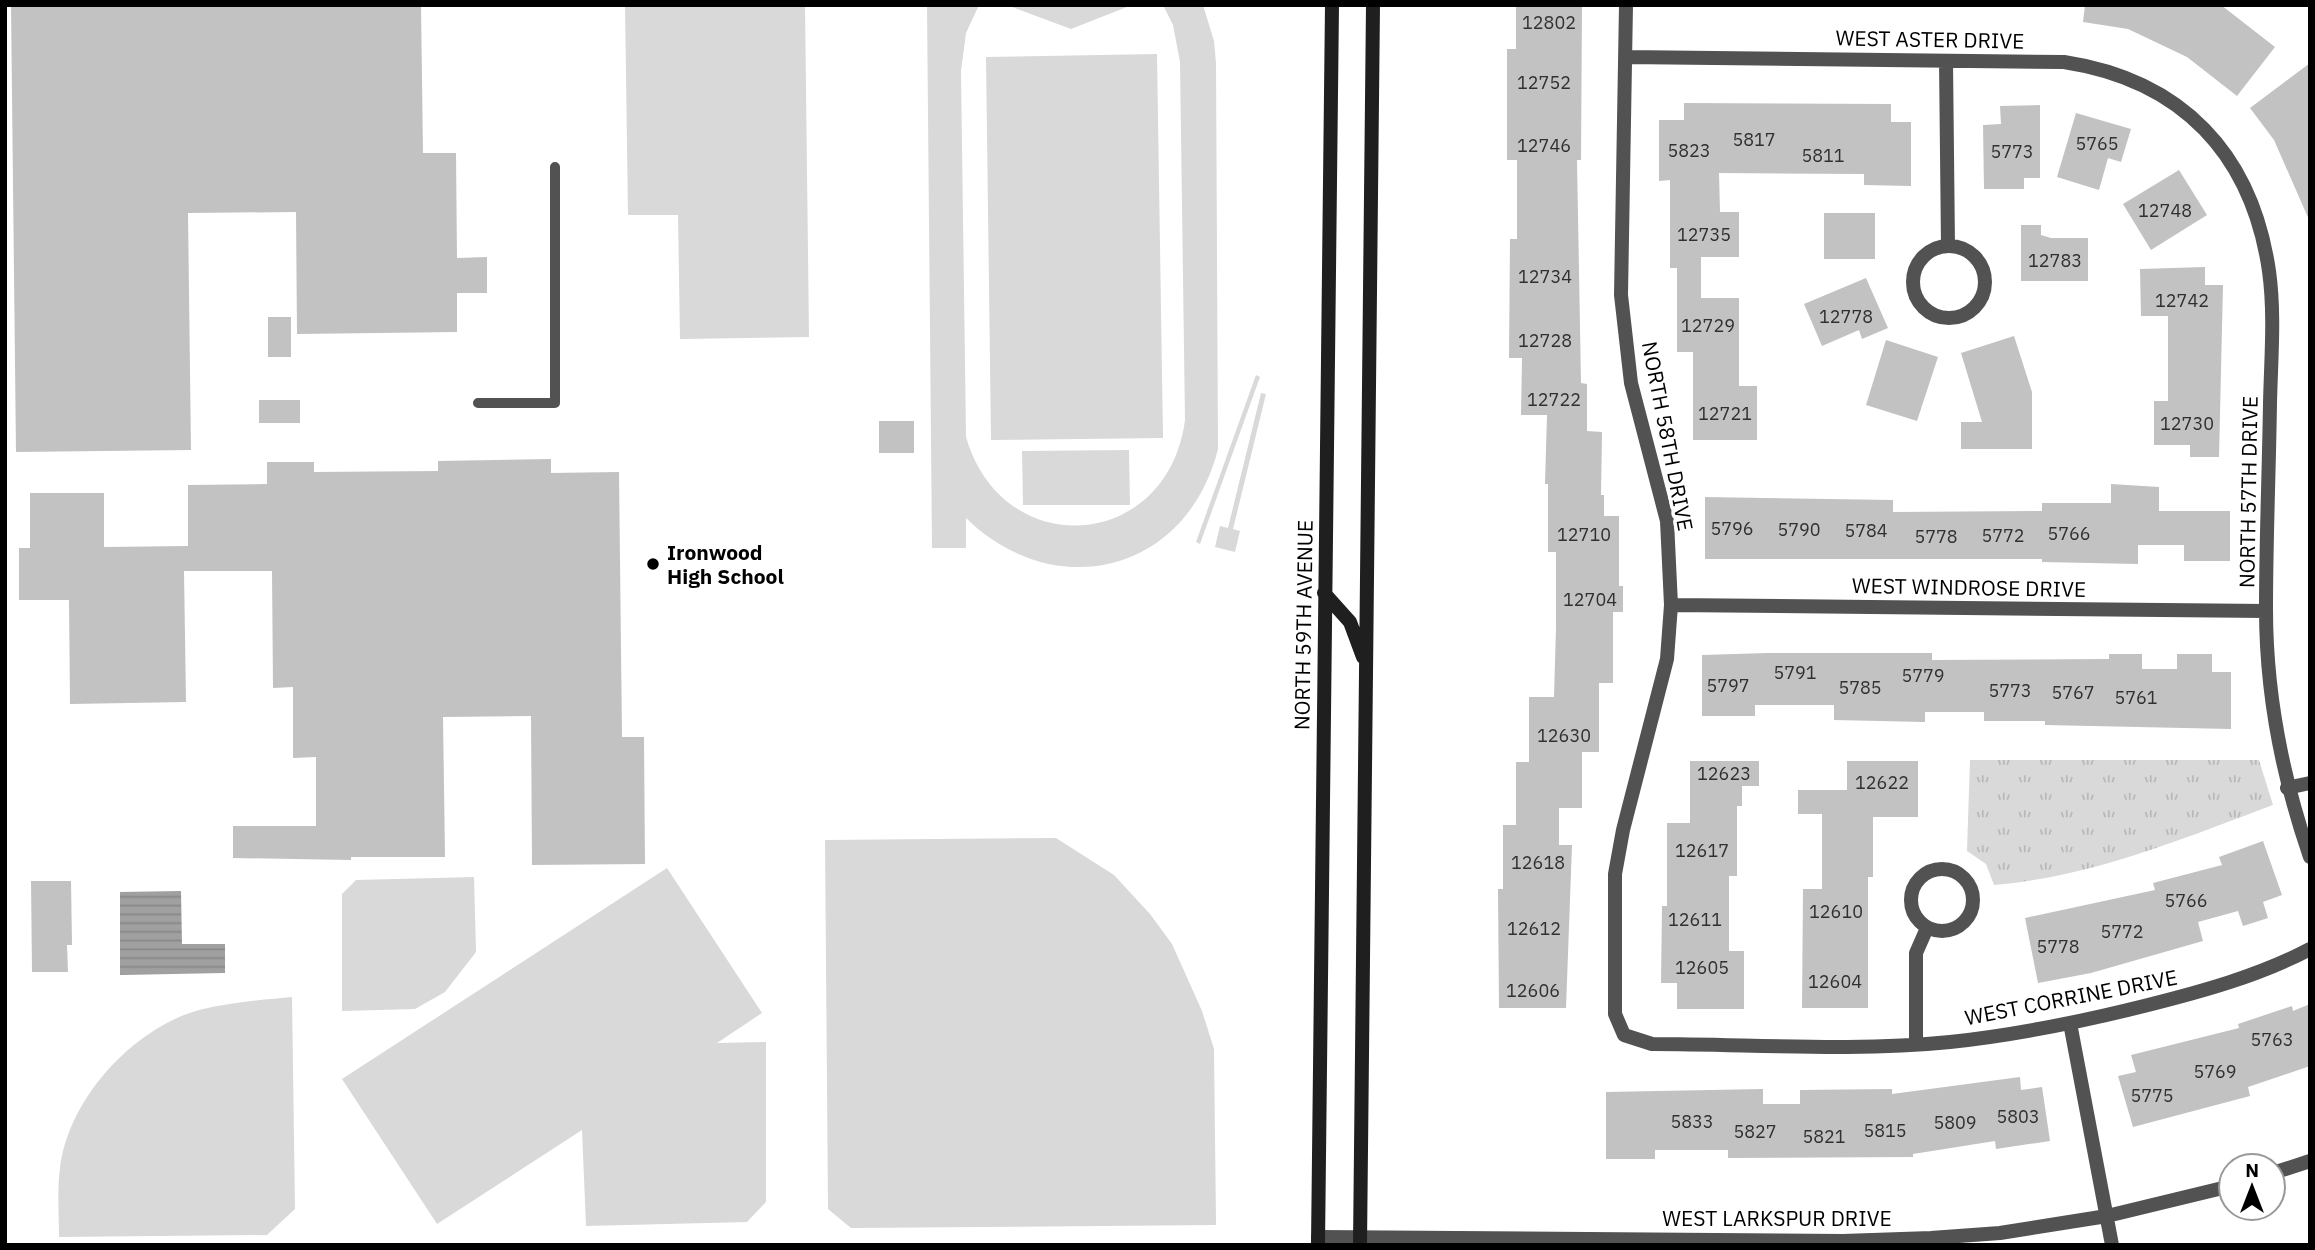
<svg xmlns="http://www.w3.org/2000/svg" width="2315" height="1250" viewBox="0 0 2315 1250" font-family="'IBM Plex Sans',sans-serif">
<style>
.grass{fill:#d9d9d9}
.park{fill:url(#park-tufts)}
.water{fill:url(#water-rules)}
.building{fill:#c2c2c2}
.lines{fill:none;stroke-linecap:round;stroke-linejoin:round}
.lane{stroke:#525252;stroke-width:10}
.street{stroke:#525252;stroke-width:14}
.secondary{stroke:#1f1f1f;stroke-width:14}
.poi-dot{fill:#000;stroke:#fff;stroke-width:2.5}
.labels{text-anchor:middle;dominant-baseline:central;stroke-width:7;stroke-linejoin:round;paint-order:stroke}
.number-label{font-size:18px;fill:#303030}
.street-label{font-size:21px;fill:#000;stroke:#fff}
.poi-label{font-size:21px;font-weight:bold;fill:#000;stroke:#fff;text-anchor:start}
</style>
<defs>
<pattern id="park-tufts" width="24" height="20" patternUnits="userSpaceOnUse" patternTransform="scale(1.75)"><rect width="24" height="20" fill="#d9d9d9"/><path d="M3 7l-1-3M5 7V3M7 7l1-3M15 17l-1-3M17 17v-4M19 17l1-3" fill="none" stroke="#b8b8b8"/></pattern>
<pattern id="water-rules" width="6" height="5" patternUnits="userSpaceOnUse" patternTransform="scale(1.75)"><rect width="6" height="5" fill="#a0a0a0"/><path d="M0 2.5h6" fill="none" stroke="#888"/></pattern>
</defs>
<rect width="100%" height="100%" fill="#fff"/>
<!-- grass -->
<path class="grass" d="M 625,5 L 805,5 L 809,337 L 680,339 L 678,215 L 628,215 Z
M 927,5 L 979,5 L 966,33 L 961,71 L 966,437 C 1003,564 1168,551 1185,420 L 1180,62 L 1173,25 L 1163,5 L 1203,5 L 1214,41 L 1216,63 L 1218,449 C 1187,573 1055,605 966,518 L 966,548 L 932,548 Z
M 1007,5 L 1132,5 L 1071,29 Z
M 1157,54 L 1163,438 L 991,440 L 986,57 Z
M 1256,375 L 1260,377 L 1200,544 L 1196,542 Z
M 1261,393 L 1266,394 L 1233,529 L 1240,531 L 1235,552 L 1215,547 L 1220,526 L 1228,528 Z
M 1129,450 L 1130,505 L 1023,505 L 1022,451 Z
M 1056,838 L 1114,875 L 1150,914 L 1172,944 L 1202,1011 L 1214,1049 L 1216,1225 L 851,1228 L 828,1209 L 825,840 Z
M 667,868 L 762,1013 L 717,1043 L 766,1042 L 766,1202 L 747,1222 L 586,1226 L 582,1130 L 437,1224 L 342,1079 Z
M 474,877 L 476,952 L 445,992 L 415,1009 L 342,1011 L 342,894 L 356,880 Z
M 292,997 L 295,1209 L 267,1235 L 59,1237 C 59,1214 57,1190 60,1168 C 68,1105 120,1044 177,1018 C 206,1004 260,1000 292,997 Z"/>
<!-- park -->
<path class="park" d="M 1970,760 L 2259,760 L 2273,805 C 2182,839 2091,877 1994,885 L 1986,864 L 1967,851 Z"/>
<!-- water -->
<path class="water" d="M 181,891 L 182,944 L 225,944 L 225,973 L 120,975 L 120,892 Z"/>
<!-- building -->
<path class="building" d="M 11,5 L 421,5 L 423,153 L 456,153 L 457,258 L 487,257 L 487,293 L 457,293 L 457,332 L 297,334 L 296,212 L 188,213 L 191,450 L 16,452 Z
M 1516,5 L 1582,5 L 1581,160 L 1577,160 L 1581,383 L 1587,384 L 1587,431 L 1602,432 L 1601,495 L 1604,495 L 1604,516 L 1619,516 L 1619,586 L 1623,586 L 1623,612 L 1613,612 L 1613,683 L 1599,683 L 1599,752 L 1582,752 L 1582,808 L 1559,808 L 1559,845 L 1572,845 L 1566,1008 L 1499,1008 L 1498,889 L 1503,889 L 1503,825 L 1516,825 L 1516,762 L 1529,762 L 1529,697 L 1554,697 L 1556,628 L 1556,552 L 1548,552 L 1548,484 L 1545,484 L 1547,415 L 1521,415 L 1522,358 L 1509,358 L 1510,239 L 1517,239 L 1517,160 L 1507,160 L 1507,49 L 1516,49 Z
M 2085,5 L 2221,5 L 2275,47 L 2237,96 L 2187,57 L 2128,29 L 2083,22 Z
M 2310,63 L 2310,222 L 2274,140 L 2250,108 Z
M 1684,103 L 1891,104 L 1891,122 L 1911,122 L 1911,186 L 1864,185 L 1864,174 L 1719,173 L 1720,212 L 1739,212 L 1739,257 L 1701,257 L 1701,298 L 1739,298 L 1739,386 L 1757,386 L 1757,440 L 1693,440 L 1693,352 L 1677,352 L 1677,268 L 1670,268 L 1670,180 L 1659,181 L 1659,120 L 1684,120 Z
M 2040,105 L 2040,178 L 2024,178 L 2024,189 L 1984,189 L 1983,125 L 2001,124 L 2000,106 Z
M 2076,113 L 2131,129 L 2121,162 L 2108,158 L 2099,190 L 2057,177 Z
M 2179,170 L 2207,215 L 2151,250 L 2123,204 Z
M 1824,213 L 1875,213 L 1875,259 L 1824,259 Z
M 2021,225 L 2041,225 L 2041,235 L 2051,238 L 2088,238 L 2088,281 L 2021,281 Z
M 2205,267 L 2205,285 L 2223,285 L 2219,457 L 2190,457 L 2190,445 L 2154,445 L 2154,401 L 2168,401 L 2168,316 L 2141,316 L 2140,269 Z
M 1866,278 L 1888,328 L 1862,339 L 1859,330 L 1822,346 L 1804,304 Z
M 268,317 L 291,317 L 291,357 L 268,357 Z
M 2014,336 L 2032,392 L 2032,449 L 1961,449 L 1961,422 L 1982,422 L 1961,353 Z
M 1886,340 L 1938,357 L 1917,421 L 1866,405 Z
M 259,400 L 300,400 L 300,423 L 259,423 Z
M 879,421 L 914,421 L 914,453 L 879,453 Z
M 551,459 L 551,473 L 619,472 L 622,737 L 644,737 L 645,864 L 532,865 L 531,716 L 443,717 L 445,857 L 351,857 L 351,860 L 233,858 L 233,826 L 316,826 L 316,757 L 293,758 L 293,687 L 273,688 L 272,571 L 184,571 L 186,702 L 70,704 L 69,600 L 19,600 L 19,548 L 30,548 L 30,493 L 104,493 L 104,547 L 188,546 L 188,485 L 267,484 L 267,462 L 314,462 L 314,472 L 438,471 L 438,461 Z
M 2111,484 L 2159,487 L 2159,511 L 2230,511 L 2230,561 L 2184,561 L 2184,545 L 2138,545 L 2138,564 L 2042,562 L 2042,559 L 1705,559 L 1705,497 L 1893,500 L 1893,512 L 2042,511 L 2042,503 L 2111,503 Z
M 1767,653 L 1932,653 L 1932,660 L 2109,659 L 2109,654 L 2142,654 L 2142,669 L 2177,669 L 2177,654 L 2212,654 L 2212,672 L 2231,672 L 2231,729 L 2045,725 L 2045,721 L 1984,721 L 1984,712 L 1925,712 L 1925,722 L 1834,720 L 1834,705 L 1755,705 L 1755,716 L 1702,716 L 1702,655 Z
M 1690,761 L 1759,761 L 1759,786 L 1742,786 L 1742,806 L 1737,806 L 1737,876 L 1729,876 L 1729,951 L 1744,951 L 1744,1009 L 1677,1009 L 1677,983 L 1661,983 L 1662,906 L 1667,906 L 1667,823 L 1690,823 Z
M 1847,761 L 1918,761 L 1918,817 L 1873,817 L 1873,877 L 1868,877 L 1868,1008 L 1802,1008 L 1803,889 L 1822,889 L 1822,814 L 1798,814 L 1798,790 L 1847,790 Z
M 2263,841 L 2282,895 L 2263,902 L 2268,918 L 2243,926 L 2238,911 L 2198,922 L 2203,941 L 2091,973 L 2038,983 L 2025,918 L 2155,890 L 2153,883 L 2222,865 L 2219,857 Z
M 31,881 L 71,881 L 72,945 L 67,945 L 68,972 L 32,972 Z
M 2310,1004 L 2310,1066 L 2248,1087 L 2250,1096 L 2133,1127 L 2118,1076 L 2136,1072 L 2131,1055 L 2239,1028 L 2238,1024 L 2292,1006 L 2293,1011 Z
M 2020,1077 L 2021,1090 L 2042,1087 L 2050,1141 L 1996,1149 L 1995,1141 L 1913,1154 L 1913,1157 L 1728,1158 L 1728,1150 L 1655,1150 L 1655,1159 L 1606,1159 L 1606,1092 L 1763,1089 L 1763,1104 L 1800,1104 L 1800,1090 L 1892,1089 L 1892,1094 Z"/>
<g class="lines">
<!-- lane -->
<path class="lane" d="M 478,403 L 555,403 L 555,167"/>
<!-- street -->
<path class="street" d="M 1626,5 L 1621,295 L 1631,383 L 1667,521 L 1671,605 L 1667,659 L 1623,830 L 1615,874 L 1615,1014 L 1624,1035 L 1652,1044 C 1750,1044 1852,1052 1950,1042 C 2015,1035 2080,1022 2144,1006 C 2200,992 2259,976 2310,949
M 1626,57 L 2064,62 C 2182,80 2252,154 2269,271 C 2275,314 2271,359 2270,403 C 2269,471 2266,540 2266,609 C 2266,695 2282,776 2310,857
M 1946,61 L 1948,246
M1913 282a36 36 0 1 1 72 0a36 36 0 1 1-72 0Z
M 1671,605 L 2266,611
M 2287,788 L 2310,783
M1911 900a31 31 0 1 1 62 0a31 31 0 1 1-62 0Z
M 2070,1023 L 2112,1245
M 1916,1043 L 1916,953 L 1927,928
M 2273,1173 L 2310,1161
M 1318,1237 L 1843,1241 L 1931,1238 L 2000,1233 L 2107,1216 L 2231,1186"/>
<!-- secondary -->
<path class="secondary" d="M 1324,593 L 1350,622 L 1363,657
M 1318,1245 L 1332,5
M 1360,1245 L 1373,5"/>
</g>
<!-- markers -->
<circle class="poi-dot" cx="653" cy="564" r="7"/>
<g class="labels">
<!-- number labels -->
<g class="number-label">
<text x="1549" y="22">12802</text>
<text x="1544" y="82">12752</text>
<text x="1754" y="139">5817</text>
<text x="2097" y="143">5765</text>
<text x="1544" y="145">12746</text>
<text x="1689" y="150">5823</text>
<text x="2012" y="151">5773</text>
<text x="1823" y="155">5811</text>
<text x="2165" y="210">12748</text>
<text x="1704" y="234">12735</text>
<text x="2055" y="260">12783</text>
<text x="1545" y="276">12734</text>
<text x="2182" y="300">12742</text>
<text x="1846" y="316">12778</text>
<text x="1708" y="325">12729</text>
<text x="1545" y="340">12728</text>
<text x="1554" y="399">12722</text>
<text x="1725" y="413">12721</text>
<text x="2187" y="423">12730</text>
<text x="1732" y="528">5796</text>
<text x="1799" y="529">5790</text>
<text x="1866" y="530">5784</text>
<text x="2069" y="533">5766</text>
<text x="1584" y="534">12710</text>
<text x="2003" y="535">5772</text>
<text x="1936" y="536">5778</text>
<text x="1590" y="599">12704</text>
<text x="1795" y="672">5791</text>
<text x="1923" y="675">5779</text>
<text x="1728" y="685">5797</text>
<text x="1860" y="687">5785</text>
<text x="2010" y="690">5773</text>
<text x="2073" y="692">5767</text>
<text x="2136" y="697">5761</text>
<text x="1564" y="735">12630</text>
<text x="1724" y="773">12623</text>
<text x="1882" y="782">12622</text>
<text x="1702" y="850">12617</text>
<text x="1538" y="862">12618</text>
<text x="2186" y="900">5766</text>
<text x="1836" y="911">12610</text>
<text x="1695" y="919">12611</text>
<text x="1534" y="928">12612</text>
<text x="2122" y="931">5772</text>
<text x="2058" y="946">5778</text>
<text x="1702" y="967">12605</text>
<text x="1835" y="981">12604</text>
<text x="1533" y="990">12606</text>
<text x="2272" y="1039">5763</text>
<text x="2215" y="1071">5769</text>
<text x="2152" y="1095">5775</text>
<text x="2018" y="1116">5803</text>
<text x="1692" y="1121">5833</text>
<text x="1955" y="1122">5809</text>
<text x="1885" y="1130">5815</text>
<text x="1755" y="1131">5827</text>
<text x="1824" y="1136">5821</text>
</g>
<!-- street labels -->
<g class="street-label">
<text transform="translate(1930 39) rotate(1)">WEST ASTER DRIVE</text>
<text transform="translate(1668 436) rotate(79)">NORTH 58TH DRIVE</text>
<text transform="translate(2248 492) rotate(-89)">NORTH 57TH DRIVE</text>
<text transform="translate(1969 587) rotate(1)">WEST WINDROSE DRIVE</text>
<text transform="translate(1303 625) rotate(-89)">NORTH 59TH AVENUE</text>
<text transform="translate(2071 997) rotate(-11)">WEST CORRINE DRIVE</text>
<text x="1777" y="1218">WEST LARKSPUR DRIVE</text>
</g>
<!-- poi labels -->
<g class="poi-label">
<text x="667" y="552">Ironwood<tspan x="667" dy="24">High School</tspan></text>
</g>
</g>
<!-- border -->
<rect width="2315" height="1250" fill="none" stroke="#000000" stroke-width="14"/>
<!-- north arrow -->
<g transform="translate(2252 1187)"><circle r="33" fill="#ffffff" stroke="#999999" stroke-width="2"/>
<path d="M0-5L12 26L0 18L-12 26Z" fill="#000000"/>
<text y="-10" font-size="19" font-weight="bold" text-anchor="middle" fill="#000000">N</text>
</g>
</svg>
